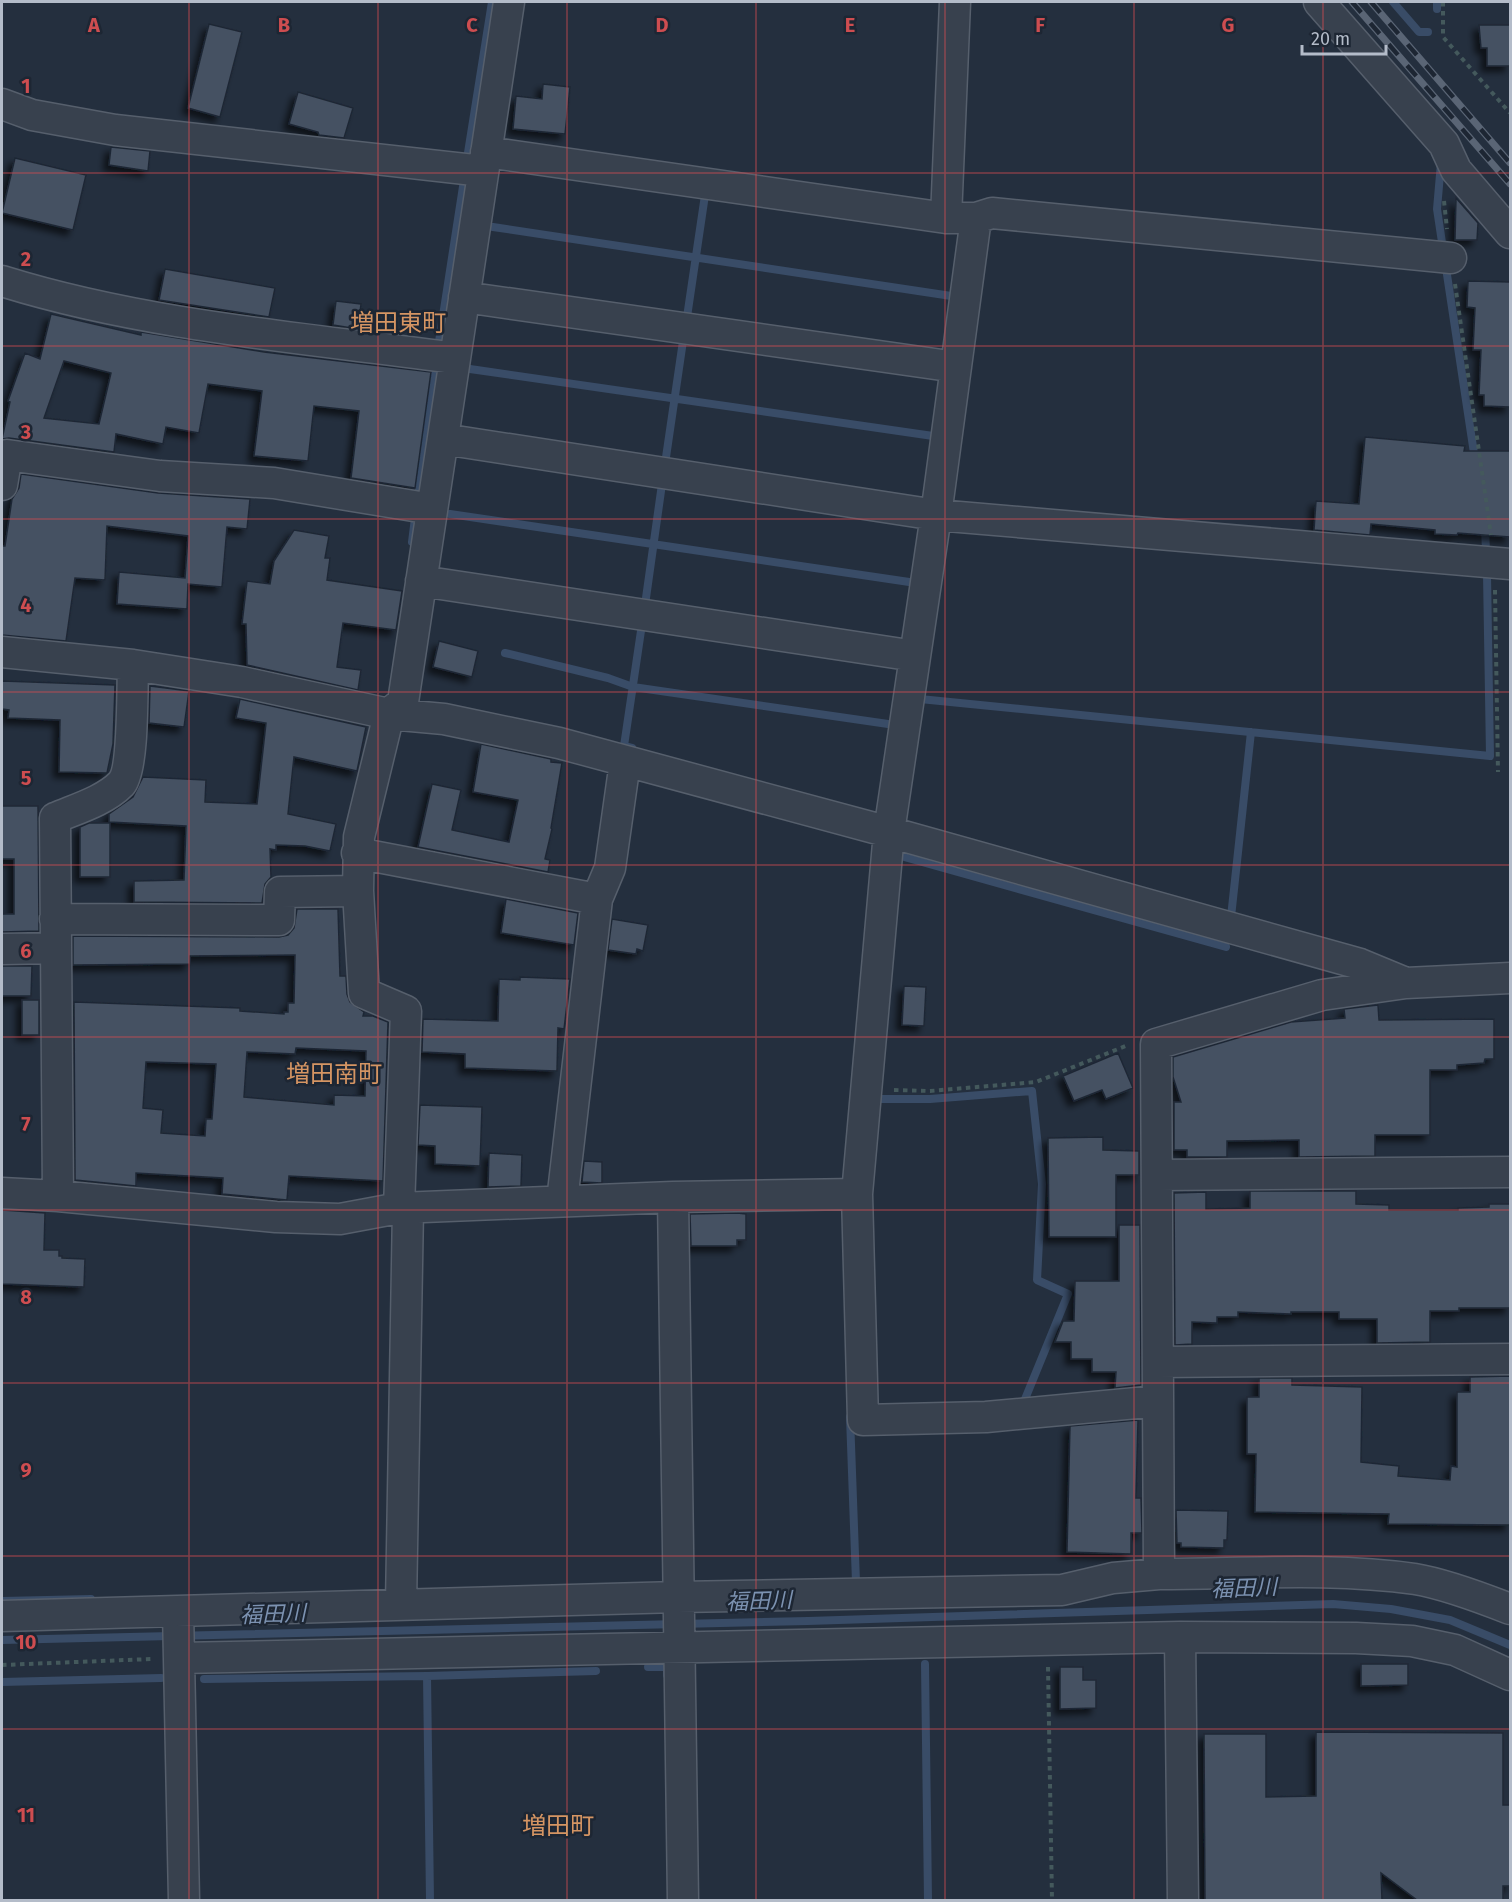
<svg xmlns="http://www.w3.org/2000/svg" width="1512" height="1902" viewBox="0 0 1512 1902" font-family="'Fira Sans','Noto Sans JP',sans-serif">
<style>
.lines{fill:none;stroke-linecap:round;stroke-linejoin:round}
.stream{stroke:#394c67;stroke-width:8}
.building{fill:#455162;stroke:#1f2835;stroke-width:1.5;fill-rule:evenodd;filter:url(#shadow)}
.minor-casing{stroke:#565f6c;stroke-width:33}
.path{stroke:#44595c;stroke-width:4;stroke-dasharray:4.5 4.5;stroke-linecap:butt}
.minor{stroke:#38414e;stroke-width:30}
.rail-casing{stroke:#5a6575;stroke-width:7}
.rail{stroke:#1d2633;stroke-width:4.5;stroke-dasharray:14;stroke-linecap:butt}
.grid{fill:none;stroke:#ce4d50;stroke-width:1.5;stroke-opacity:0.55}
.labels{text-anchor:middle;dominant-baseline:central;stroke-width:5;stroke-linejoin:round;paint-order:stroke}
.water-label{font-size:22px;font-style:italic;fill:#7c92b1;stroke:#1d2633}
.quarter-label{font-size:24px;fill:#d59563;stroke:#1d2633}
.grid-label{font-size:20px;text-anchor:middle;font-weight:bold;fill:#ce4d50;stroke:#1d2633;stroke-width:5;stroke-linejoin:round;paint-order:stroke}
</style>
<defs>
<filter id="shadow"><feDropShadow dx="-5.5" dy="5.5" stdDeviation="3" flood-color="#0009"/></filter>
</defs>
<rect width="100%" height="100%" fill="#242f3e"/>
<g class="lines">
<!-- stream -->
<path class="stream" d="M 1393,2 L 1419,32 L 1428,32
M 1437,9 L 1437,2
M 467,159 L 492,2
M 1441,163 L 1437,209 L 1443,249
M 493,227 L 958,297
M 1446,268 L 1475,460
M 687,317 L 705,195
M 438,348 L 464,180
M 470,369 L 940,437
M 665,464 L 683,341
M 419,490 L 436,366
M 450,514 L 916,583
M 1485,526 L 1486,552
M 412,542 L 415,518
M 645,605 L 662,484
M 505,653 L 608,678 L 633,687 L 895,725
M 919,705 L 920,699 L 1490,756 L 1487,574
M 632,748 L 624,746 L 642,624
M 897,855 L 1226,947
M 1231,917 L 1251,732
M 874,1099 L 930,1099 L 1032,1091 L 1042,1184 L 1037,1280 L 1068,1294 L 1023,1404 L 1018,1404
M 848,1582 L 856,1582 L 850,1417
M 2,1601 L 91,1599
M 2,1640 L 808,1621 L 1333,1604 L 1391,1609 L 1450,1620 L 1510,1645
M 925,1664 L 928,1900
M 648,1667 L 667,1667 L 667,1675
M 427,1676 L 430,1900
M 204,1679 L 427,1676 L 596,1671
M 2,1682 L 161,1678"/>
</g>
<!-- building -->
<path class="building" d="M 209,24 L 242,32 L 220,117 L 188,108 Z
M 1479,25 L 1510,25 L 1510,66 L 1487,66 L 1487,48 L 1481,48 Z
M 543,84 L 570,87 L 565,134 L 513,129 L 516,96 L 542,99 Z
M 298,92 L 353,108 L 344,138 L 319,135 L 318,132 L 289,124 Z
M 111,147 L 150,151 L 148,171 L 109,165 Z
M 15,158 L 86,175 L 73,230 L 2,213 Z
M 1456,198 L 1478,223 L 1477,240 L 1455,240 Z
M 165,269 L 275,288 L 269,317 L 159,300 Z
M 1468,281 L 1510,282 L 1510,407 L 1484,406 L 1484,395 L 1479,395 L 1481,350 L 1473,350 L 1475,308 L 1467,307 Z
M 336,301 L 361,304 L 358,329 L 333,325 Z
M 51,314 L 141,335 L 141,332 L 264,352 L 431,372 L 415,488 L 351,478 L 359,411 L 314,406 L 308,461 L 254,456 L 262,391 L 208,384 L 199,433 L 166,427 L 163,444 L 116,434 L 114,452 L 9,438 L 2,439 L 10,402 L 8,401 L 25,353 L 40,359 ZM 64,361 L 111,373 L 99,424 L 44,418 Z
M 1365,437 L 1465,446 L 1464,451 L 1510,451 L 1510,537 L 1458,533 L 1457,535 L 1435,534 L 1435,530 L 1371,524 L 1370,535 L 1314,530 L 1316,501 L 1359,504 Z
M 21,474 L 158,493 L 250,499 L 247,529 L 227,527 L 222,587 L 188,584 L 187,609 L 117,604 L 119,572 L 185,578 L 188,536 L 107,526 L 105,580 L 75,578 L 66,641 L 2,635 L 2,546 L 5,546 L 12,499 L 19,488 Z
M 294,530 L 329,536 L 325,558 L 330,558 L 327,580 L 402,591 L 396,630 L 343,623 L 337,667 L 361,670 L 358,690 L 247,665 L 246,624 L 242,624 L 247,581 L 270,584 L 274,561 Z
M 439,641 L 478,651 L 472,677 L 433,667 Z
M 2,681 L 115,685 L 113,744 L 107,773 L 59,772 L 60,720 L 8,718 L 9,710 L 2,709 Z
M 150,686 L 189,691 L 184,727 L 149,723 Z
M 240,699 L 366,727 L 357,771 L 294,757 L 288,814 L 336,824 L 330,851 L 305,846 L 276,845 L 276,850 L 270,849 L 271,877 L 265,884 L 262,903 L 134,902 L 134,881 L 184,880 L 186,826 L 109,822 L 109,814 L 133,797 L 143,777 L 206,780 L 205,802 L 257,804 L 266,723 L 236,718 Z
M 481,744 L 551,759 L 551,762 L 562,763 L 551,828 L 552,829 L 545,859 L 550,860 L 548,872 L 418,847 L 432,784 L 461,790 L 452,830 L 509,842 L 518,800 L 473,792 Z
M 2,806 L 38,806 L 39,931 L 2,932 L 2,914 L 14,914 L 14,859 L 2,859 Z
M 89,823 L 110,823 L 110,877 L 80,877 L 80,827 Z
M 506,899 L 578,913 L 574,945 L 501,933 Z
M 297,909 L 338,909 L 340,976 L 346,976 L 347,994 L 350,1002 L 364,1012 L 363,1016 L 373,1016 L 388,1022 L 383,1181 L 289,1176 L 287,1200 L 222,1194 L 223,1178 L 136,1173 L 136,1186 L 75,1180 L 74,1002 L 240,1008 L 240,1011 L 284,1014 L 284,1012 L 288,1012 L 288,1003 L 294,1003 L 295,955 L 190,956 L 190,964 L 73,965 L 73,936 L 279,937 L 288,935 L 294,928 ZM 296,1048 L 366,1051 L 365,1096 L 334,1095 L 334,1105 L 244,1097 L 247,1052 L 295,1054 ZM 146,1062 L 216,1064 L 212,1119 L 206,1119 L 205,1136 L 161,1133 L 163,1110 L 143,1108 Z
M 612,919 L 648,925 L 643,951 L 637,949 L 636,954 L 608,950 Z
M 2,966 L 32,966 L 31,996 L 2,996 Z
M 520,977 L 570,979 L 564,1029 L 558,1028 L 557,1071 L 465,1068 L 465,1054 L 422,1052 L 423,1019 L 498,1021 L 499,979 L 520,980 Z
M 904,986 L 926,987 L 924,1026 L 902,1025 Z
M 22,1000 L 39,1000 L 39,1035 L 22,1035 Z
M 1378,1005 L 1379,1020 L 1494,1019 L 1494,1059 L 1485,1059 L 1484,1063 L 1457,1065 L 1457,1070 L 1430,1070 L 1430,1135 L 1375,1135 L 1375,1156 L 1299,1157 L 1299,1140 L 1227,1141 L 1227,1157 L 1187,1157 L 1187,1150 L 1174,1150 L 1174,1102 L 1181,1102 L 1173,1077 L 1173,1057 L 1291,1022 L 1345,1018 L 1344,1009 Z
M 1118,1053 L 1133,1088 L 1106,1099 L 1102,1090 L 1074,1101 L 1063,1076 Z
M 420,1105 L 482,1107 L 480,1166 L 435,1164 L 435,1146 L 418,1145 Z
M 1103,1137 L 1103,1150 L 1139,1151 L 1139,1175 L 1116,1175 L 1116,1237 L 1049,1237 L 1048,1138 Z
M 489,1153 L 522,1155 L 521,1186 L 488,1187 Z
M 584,1161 L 602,1162 L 602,1183 L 582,1182 Z
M 1250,1191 L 1356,1191 L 1356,1204 L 1389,1205 L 1389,1210 L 1458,1210 L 1458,1208 L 1489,1207 L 1489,1204 L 1510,1204 L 1510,1308 L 1459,1308 L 1459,1311 L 1430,1311 L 1430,1342 L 1377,1343 L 1377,1319 L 1339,1319 L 1339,1312 L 1291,1312 L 1291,1314 L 1238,1312 L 1238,1317 L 1217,1317 L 1217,1323 L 1192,1322 L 1192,1344 L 1175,1345 L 1174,1193 L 1206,1192 L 1206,1209 L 1250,1208 Z
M 2,1210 L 45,1213 L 44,1250 L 59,1250 L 59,1256 L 62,1256 L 62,1258 L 85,1259 L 84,1287 L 2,1284 Z
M 737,1213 L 746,1214 L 746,1240 L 737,1240 L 737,1246 L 691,1246 L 690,1214 Z
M 1119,1225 L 1140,1225 L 1141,1385 L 1115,1388 L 1116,1372 L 1092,1372 L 1092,1359 L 1071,1359 L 1071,1342 L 1055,1342 L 1063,1321 L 1074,1321 L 1075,1281 L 1119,1281 Z
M 1510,1376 L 1510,1525 L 1388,1524 L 1389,1514 L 1255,1512 L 1256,1454 L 1247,1454 L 1247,1397 L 1259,1397 L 1259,1378 L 1292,1378 L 1292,1385 L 1362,1387 L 1361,1462 L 1399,1466 L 1398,1476 L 1450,1480 L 1451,1466 L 1457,1467 L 1457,1392 L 1470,1392 L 1470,1377 Z
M 1138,1420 L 1136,1498 L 1141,1498 L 1142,1533 L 1131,1533 L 1131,1554 L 1067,1552 L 1070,1426 Z
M 1176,1510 L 1228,1511 L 1227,1540 L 1224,1540 L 1224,1548 L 1181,1547 L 1181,1543 L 1177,1543 Z
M 1361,1664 L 1408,1664 L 1408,1685 L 1361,1686 Z
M 1060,1667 L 1083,1667 L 1083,1680 L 1096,1680 L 1096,1708 L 1060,1709 Z
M 1316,1732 L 1503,1733 L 1503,1805 L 1510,1805 L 1510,1886 L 1503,1886 L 1503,1900 L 1417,1900 L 1381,1873 L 1382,1900 L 1205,1900 L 1204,1734 L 1266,1734 L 1266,1797 L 1316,1796 Z"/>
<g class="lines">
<!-- minor casing -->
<g class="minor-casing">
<path id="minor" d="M 1319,2 L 1444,144 L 1456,170 L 1510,233
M 2,104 L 32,115 L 115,130 L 483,171
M 486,152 L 946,218 L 976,218 L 992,213 L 1451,258
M 946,218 L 955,2
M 2,281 C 146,326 305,338 455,358
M 464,297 L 956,367
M 443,439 L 936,515 L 1510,564
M 2,485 L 7,455 L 160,476 L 274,483 L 432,509
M 421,581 L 915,656
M 2,652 L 133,665 L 242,682 L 389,714 L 444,719 L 559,743 L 889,832 L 1360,964 L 1406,983
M 357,853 L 597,899
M 55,919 L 279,920 L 280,892 L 358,891
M 2,949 L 56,948
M 1510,978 L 1406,983 L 1322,995 L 1156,1044 L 1159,1574 C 1243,1574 1332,1567 1415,1579 C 1445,1584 1482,1598 1510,1609
M 1157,1175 L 1510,1172
M 2,1193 L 58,1196 L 276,1217 L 340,1219 L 399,1208 L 673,1197 L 857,1194 L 889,832 L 936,515 L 976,218
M 857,1194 L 863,1420 L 986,1417 L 1158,1401
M 58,1196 L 55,818 C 76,809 104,801 121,784 C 134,770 132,687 133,665
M 673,1197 L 683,1900
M 562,1201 L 597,899 L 610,868 L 625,762
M 399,1208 L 406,1011 L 364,993 L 358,891 L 359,837 L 389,714 L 403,702 L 509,2
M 1158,1362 L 1510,1359
M 401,1605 L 408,1208
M 178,1611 L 184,1900
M 2,1616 L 678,1597 L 1062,1590 L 1113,1578 L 1159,1574
M 1180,1637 L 1183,1900
M 179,1658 L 1180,1637 L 1356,1638 L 1412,1641 L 1455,1650 L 1510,1675"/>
</g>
<!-- path -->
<path class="path" d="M 1443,2 L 1443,37 L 1510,113
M 1444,201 L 1447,229
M 1455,284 L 1491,535
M 1495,590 L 1498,772
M 894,1090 L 930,1091 L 1036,1082 L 1128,1045
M 2,1665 L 151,1659
M 1048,1667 L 1052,1900"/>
<!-- minor -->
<use href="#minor" class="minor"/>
<!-- rail casing -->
<g class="rail-casing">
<path id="rail" d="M 1352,2 L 1510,184
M 1371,2 L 1510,163"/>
</g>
<!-- rail -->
<use href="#rail" class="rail"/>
</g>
<!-- grid -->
<path class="grid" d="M 189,2 L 189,1900M 378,2 L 378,1900M 567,2 L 567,1900M 756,2 L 756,1900M 945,2 L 945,1900M 1134,2 L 1134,1900M 1323,2 L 1323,1900M 2,173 L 1510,173M 2,346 L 1510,346M 2,519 L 1510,519M 2,692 L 1510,692M 2,865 L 1510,865M 2,1037 L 1510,1037M 2,1210 L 1510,1210M 2,1383 L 1510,1383M 2,1556 L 1510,1556M 2,1729 L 1510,1729"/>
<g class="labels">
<!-- water labels -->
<g class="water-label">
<text transform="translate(1244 1588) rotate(-2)">福田川</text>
<text transform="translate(759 1601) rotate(-2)">福田川</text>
<text transform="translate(273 1614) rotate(-2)">福田川</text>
</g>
<!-- quarter labels -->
<g class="quarter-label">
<text x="398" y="323">増田東町</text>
<text x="334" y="1074">増田南町</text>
<text x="558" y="1826">増田町</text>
</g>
</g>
<g class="grid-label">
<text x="94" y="32">A</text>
<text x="284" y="32">B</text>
<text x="472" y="32">C</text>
<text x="662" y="32">D</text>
<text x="850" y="32">E</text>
<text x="1040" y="32">F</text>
<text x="1228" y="32">G</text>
<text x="26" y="93">1</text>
<text x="26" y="266">2</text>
<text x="26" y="439">3</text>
<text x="26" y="612">4</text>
<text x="26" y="785">5</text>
<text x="26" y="958">6</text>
<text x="26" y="1131">7</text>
<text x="26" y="1304">8</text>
<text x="26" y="1477">9</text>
<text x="26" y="1649">10</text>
<text x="26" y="1822">11</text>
</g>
<!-- border -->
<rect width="1512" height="1902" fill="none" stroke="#b4bcc9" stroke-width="6"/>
<!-- scale -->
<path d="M1302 45v9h84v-9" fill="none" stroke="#b4bcc9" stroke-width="3"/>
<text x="1311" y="45" font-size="18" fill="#b4bcc9" stroke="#1d2633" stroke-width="4.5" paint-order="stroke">20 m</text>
</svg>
